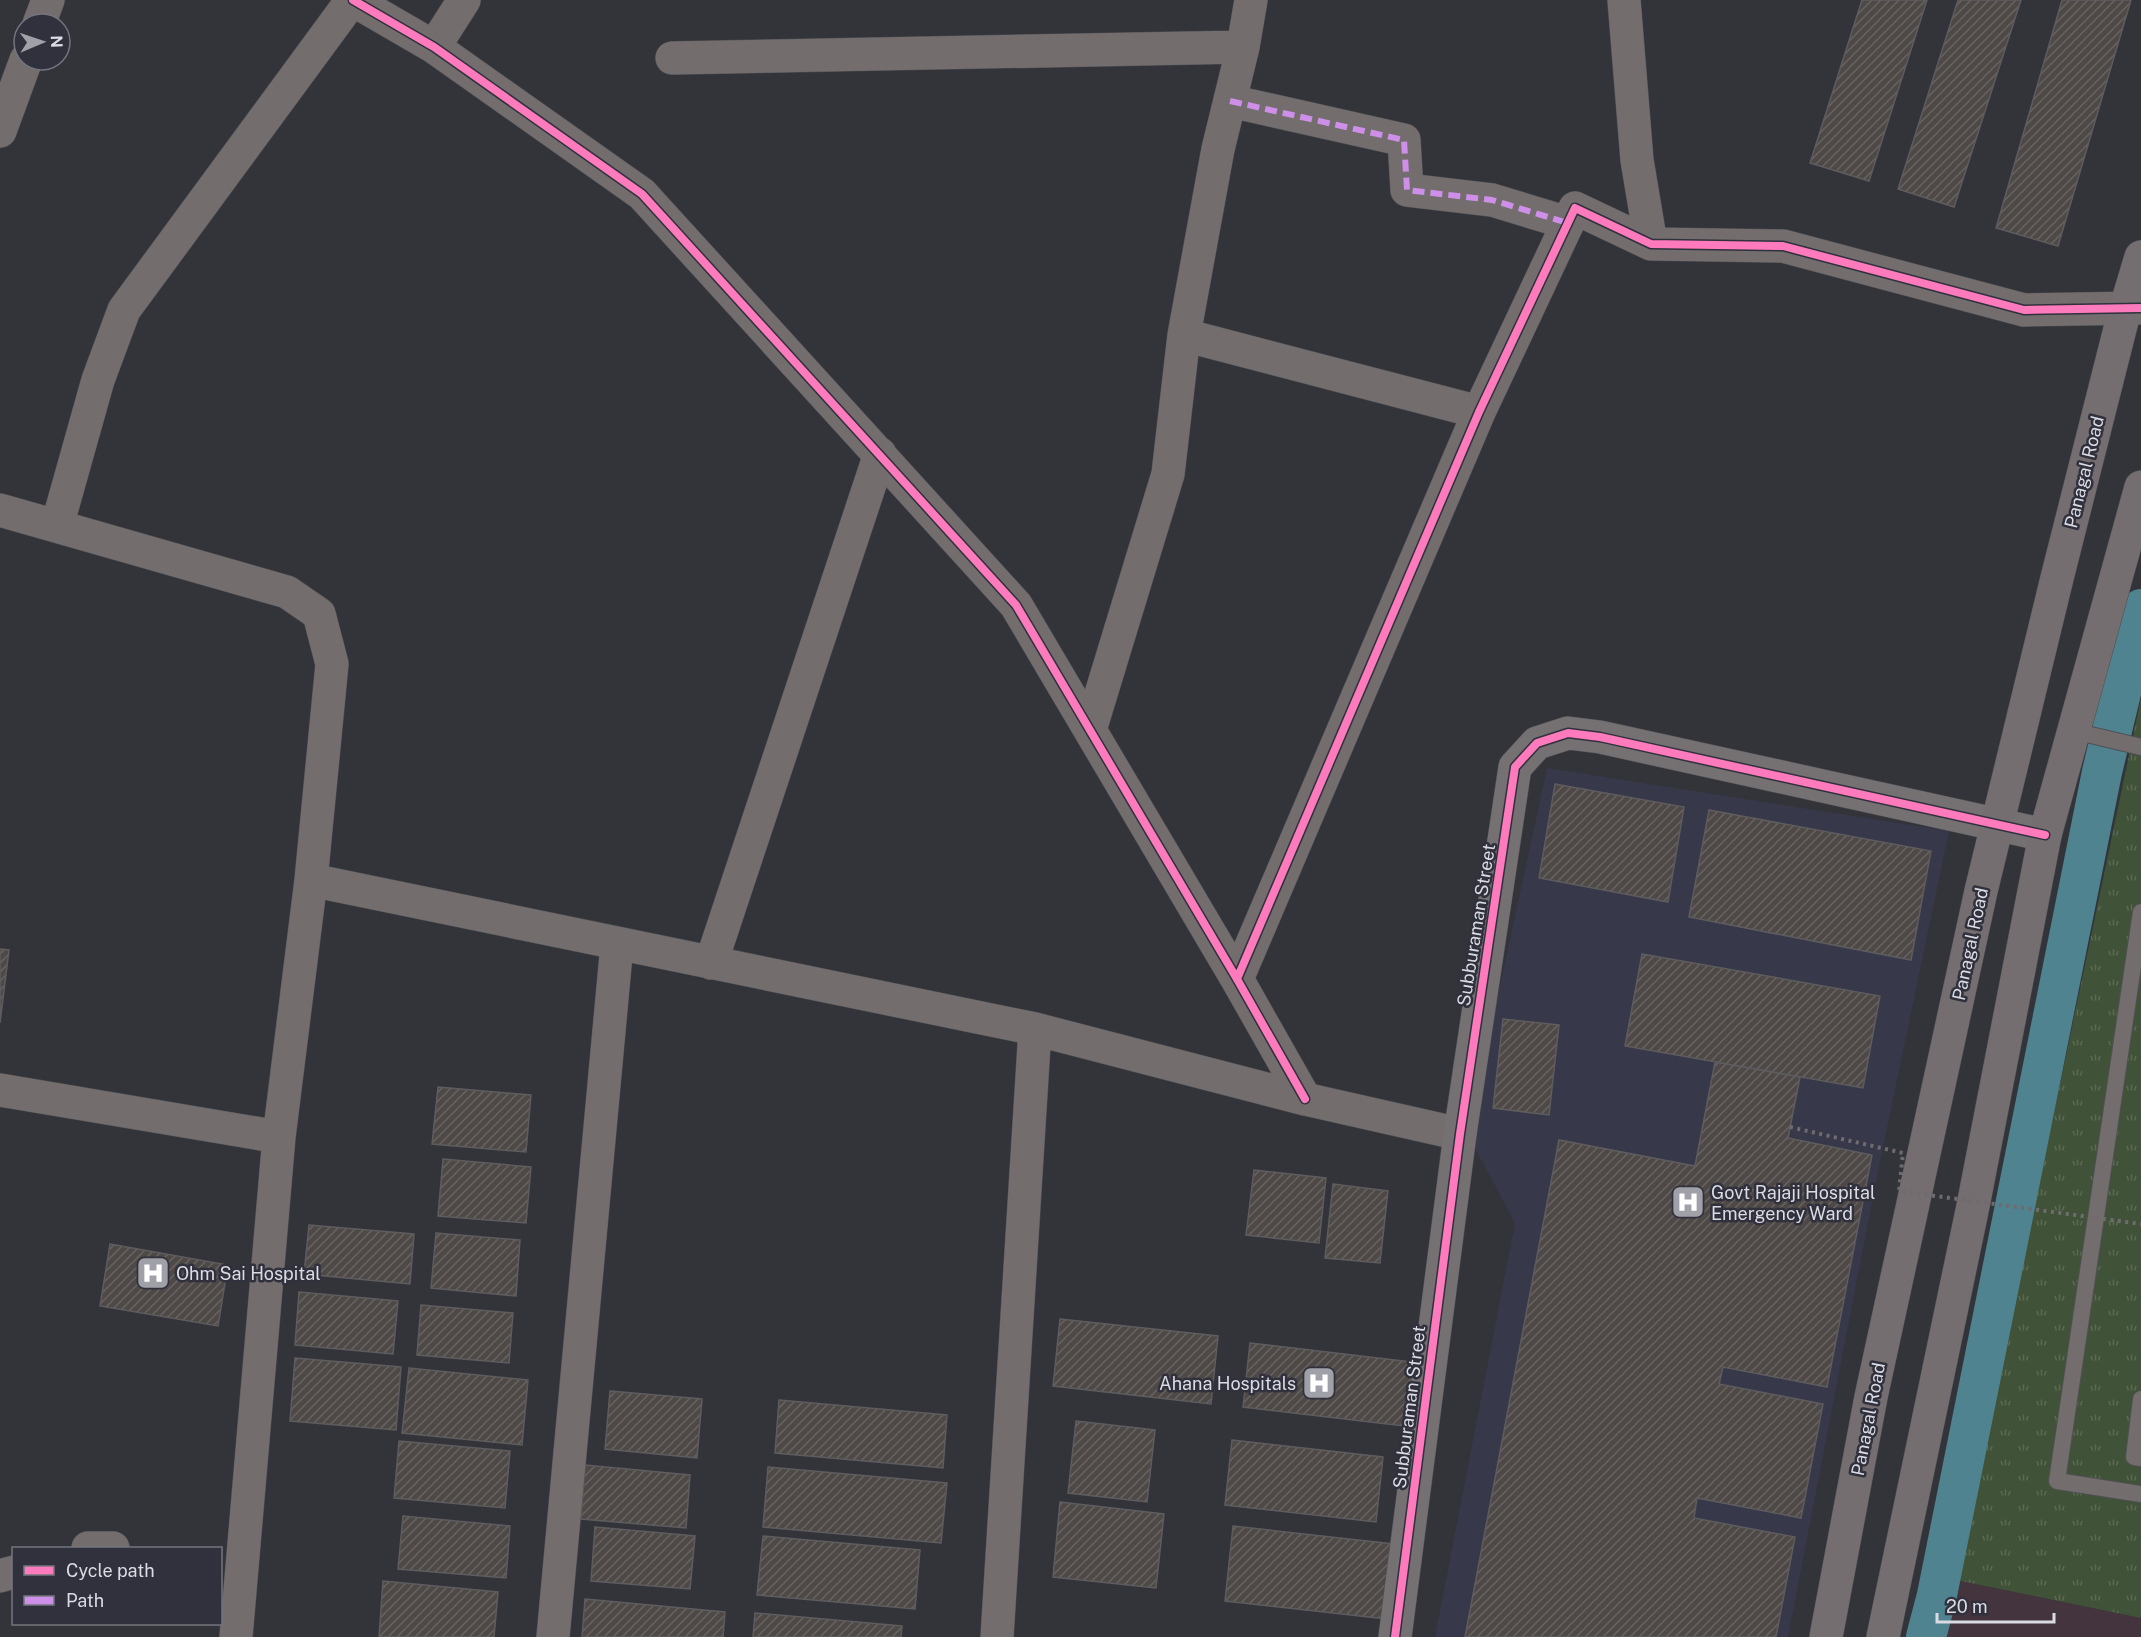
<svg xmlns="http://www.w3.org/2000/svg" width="2141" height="1637" viewBox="0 0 2141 1637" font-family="'Public Sans',sans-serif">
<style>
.commercial{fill:#43343d}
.built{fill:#373849}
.park{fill:url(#park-tufts)}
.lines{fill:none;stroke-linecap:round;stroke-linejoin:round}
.canal{stroke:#4f8390;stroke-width:40}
.building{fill:url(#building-hatch);stroke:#5e5c5e;stroke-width:1.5}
.lane-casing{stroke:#4f5054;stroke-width:18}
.street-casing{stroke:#4f5054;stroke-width:34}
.secondary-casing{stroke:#4f5054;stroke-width:34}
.primary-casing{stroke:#4f5054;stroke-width:34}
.lane{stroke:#736d6d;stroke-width:16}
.street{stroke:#736d6d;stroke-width:33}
.secondary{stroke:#757071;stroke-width:33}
.primary{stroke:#746e70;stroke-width:33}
.path-bridge{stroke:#6f6b6e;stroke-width:4;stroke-dasharray:3 4.5;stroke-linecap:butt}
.quiet{stroke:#ce8fe9;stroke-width:6;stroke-dasharray:12 6;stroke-linecap:butt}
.cycleway-casing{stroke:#30313d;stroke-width:11}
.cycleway{stroke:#fd7abc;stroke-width:8}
.labels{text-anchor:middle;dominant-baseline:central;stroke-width:5;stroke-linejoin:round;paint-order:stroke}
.street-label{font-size:18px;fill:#dadbe3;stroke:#30313d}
.poi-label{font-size:18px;fill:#dadbe3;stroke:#30313d;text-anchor:start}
</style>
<defs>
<pattern id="park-tufts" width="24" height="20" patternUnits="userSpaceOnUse" patternTransform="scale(1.5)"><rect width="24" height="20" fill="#405237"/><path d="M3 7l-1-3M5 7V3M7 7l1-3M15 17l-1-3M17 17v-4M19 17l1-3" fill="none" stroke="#5b6a54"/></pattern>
<pattern id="building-hatch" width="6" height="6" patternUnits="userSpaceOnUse" patternTransform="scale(1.5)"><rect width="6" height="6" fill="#4e4947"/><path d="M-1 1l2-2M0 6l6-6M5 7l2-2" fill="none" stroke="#676361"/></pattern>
</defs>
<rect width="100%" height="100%" fill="#33343a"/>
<!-- commercial -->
<path class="commercial" d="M 1956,1580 L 2141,1618 L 2141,1637 L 1939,1637 Z"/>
<!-- built -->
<path class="built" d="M 1547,768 L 1949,831 L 1876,1181 L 1788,1637 L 1435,1637 L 1515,1223 L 1468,1135 Z"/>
<!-- park -->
<path class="park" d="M 2141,698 L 2141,1618 L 1956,1580 Z"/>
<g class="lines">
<!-- canal -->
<path class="canal" d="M 1926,1637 L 1937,1595 L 2102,772 L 2141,609"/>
</g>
<!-- building -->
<path class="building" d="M 1862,0 L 1927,0 L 1869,181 L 1810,163 Z
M 1958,0 L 2021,0 L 1954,207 L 1898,189 Z
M 2062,0 L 2131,0 L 2058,246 L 1996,228 Z
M 1555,784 L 1684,807 L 1668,902 L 1539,878 Z
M 1709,810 L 1931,851 L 1911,960 L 1689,917 Z
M 0,949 L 9,950 L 0,1023 Z
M 1642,954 L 1880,996 L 1863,1088 L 1625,1046 Z
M 1503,1019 L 1559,1025 L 1549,1115 L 1493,1108 Z
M 1715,1062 L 1800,1077 L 1788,1138 L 1872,1155 L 1827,1387 L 1723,1367 L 1719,1384 L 1823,1404 L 1801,1518 L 1697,1498 L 1694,1518 L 1795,1537 L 1776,1637 L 1465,1637 L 1559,1140 L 1695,1166 Z
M 438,1087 L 531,1095 L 526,1152 L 432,1144 Z
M 443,1159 L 531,1167 L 526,1223 L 438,1216 Z
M 1254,1170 L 1326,1178 L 1319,1243 L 1246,1235 Z
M 1333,1184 L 1388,1191 L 1380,1263 L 1325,1258 Z
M 309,1225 L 414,1234 L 410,1284 L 304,1274 Z
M 436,1233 L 520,1240 L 516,1296 L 431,1288 Z
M 110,1244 L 228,1265 L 218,1326 L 100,1306 Z
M 299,1292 L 398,1301 L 393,1354 L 295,1345 Z
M 421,1305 L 513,1313 L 509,1363 L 417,1355 Z
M 1060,1319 L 1218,1336 L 1211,1404 L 1053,1386 Z
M 1250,1343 L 1428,1364 L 1421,1428 L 1243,1407 Z
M 295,1358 L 401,1367 L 396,1430 L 290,1421 Z
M 409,1368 L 528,1380 L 522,1445 L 402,1433 Z
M 610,1391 L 702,1399 L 697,1458 L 605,1449 Z
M 779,1400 L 947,1415 L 943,1468 L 775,1453 Z
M 1076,1421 L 1155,1430 L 1147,1502 L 1068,1493 Z
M 1232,1440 L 1383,1457 L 1376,1522 L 1225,1505 Z
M 399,1441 L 510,1451 L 505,1508 L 394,1498 Z
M 585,1465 L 690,1475 L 686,1528 L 581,1519 Z
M 768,1467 L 947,1483 L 941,1543 L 763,1527 Z
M 1060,1502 L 1164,1514 L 1156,1588 L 1053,1577 Z
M 403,1516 L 510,1526 L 506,1578 L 398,1569 Z
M 1233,1526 L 1394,1544 L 1386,1619 L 1225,1601 Z
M 595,1527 L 695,1536 L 690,1589 L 591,1581 Z
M 763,1536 L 920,1550 L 915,1609 L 757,1595 Z
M 383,1581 L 498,1592 L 494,1637 L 379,1637 Z
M 585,1599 L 725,1612 L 723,1637 L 582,1637 Z
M 755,1613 L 902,1626 L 901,1637 L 753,1637 Z"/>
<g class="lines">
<!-- lane casing -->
<g class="lane-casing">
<path id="lane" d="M 2074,731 L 2141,747
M 2141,912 L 2057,1481 L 2141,1494
M 2141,1399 L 2134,1457 L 2141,1458"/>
</g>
<!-- street casing -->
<g class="street-casing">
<path id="street" d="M 353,0 L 434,47 L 642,194 L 1016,605 L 1237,979 L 1305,1099
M 1624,0 L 1637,160 L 1651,244
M 39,24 L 48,0
M 434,47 L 464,0
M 672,58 L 1243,47
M 1230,101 L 1404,140 L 1407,190 L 1492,200 L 1568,223
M 0,131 L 26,60
M 1184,335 L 1479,412
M 0,510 L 287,592 L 319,614 L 332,664 L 311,880 L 279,1137 L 236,1637
M 57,526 L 98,380 L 124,310 L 352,0
M 1090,730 L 1168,474 L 1184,335 L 1218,149 L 1243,47 L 1251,0
M 311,880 L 1035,1029 L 1305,1099 L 1460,1134
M 711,963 L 880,454
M 1237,979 L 1479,412 L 1575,208 L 1651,244 L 1783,246 L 2024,310 L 2141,308
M 0,1090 L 279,1137
M 88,1548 L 113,1548
M 0,1576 L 14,1572
M 553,1637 L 617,944
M 997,1637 L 1035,1029"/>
</g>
<!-- secondary casing -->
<g class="secondary-casing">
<path id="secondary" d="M 1395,1637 L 1460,1134 L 1515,767 L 1537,743 L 1568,733 L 1600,737 L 2045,835"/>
</g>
<!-- primary casing -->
<g class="primary-casing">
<path id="primary" d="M 1826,1637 L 1871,1397 L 1981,891 L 2057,578 L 2123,317 L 2141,257
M 1883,1637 L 1973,1206 L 2045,835 L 2141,487"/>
</g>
<!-- lane -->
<use href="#lane" class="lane"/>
<!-- street -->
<use href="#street" class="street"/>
<!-- secondary -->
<use href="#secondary" class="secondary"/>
<!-- primary -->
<use href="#primary" class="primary"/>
<!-- path-bridge -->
<path class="path-bridge" d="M 1790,1127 L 1903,1153 L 1899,1191 L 2141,1224"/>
<!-- quiet -->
<path class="quiet" d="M 1230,101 L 1404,140 L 1407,190 L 1492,200 L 1568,223"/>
<!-- cycleway casing -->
<g class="cycleway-casing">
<path id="cycleway" d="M 353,0 L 434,47 L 642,194 L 1016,605 L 1237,979 L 1305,1099
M 1237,979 L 1479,412 L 1575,208 L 1651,244 L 1783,246 L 2024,310 L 2141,308
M 1395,1637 L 1460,1134 L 1515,767 L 1537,743 L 1568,733 L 1600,737 L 2045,835"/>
</g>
<!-- cycleway -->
<use href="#cycleway" class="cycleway"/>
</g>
<!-- icons -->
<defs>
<g id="hospital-square" transform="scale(1.725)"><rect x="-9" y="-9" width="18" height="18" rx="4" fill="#a0a1a8" stroke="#30313d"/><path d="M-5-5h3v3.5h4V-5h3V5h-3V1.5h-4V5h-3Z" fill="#fff"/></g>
</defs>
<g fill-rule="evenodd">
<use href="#hospital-square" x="1688" y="1202"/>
<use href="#hospital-square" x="153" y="1273"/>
<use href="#hospital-square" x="1319" y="1383"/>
</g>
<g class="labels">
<!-- street labels -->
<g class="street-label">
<text transform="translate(2084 472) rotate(-76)">Panagal Road</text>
<text transform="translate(1476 925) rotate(-81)">Subburaman Street</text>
<text transform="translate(1970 944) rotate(-78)">Panagal Road</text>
<text transform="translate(1409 1407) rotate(-83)">Subburaman Street</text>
<text transform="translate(1868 1419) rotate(-79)">Panagal Road</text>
</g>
<!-- poi labels -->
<g class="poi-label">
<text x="1711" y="1192">Govt Rajaji Hospital<tspan x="1711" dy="21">Emergency Ward</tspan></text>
<text x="176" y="1273">Ohm Sai Hospital</text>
<text x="1296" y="1383" text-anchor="end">Ahana Hospitals</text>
</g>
</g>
<!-- legend -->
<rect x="12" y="1547" width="210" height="78" fill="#30313d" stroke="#74757f" stroke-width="1.5"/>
<rect x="24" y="1566" width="30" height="9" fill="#fd7abc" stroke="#74757f" stroke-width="1.5"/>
<text x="66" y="1577" font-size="18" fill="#dadbe3">Cycle path</text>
<rect x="24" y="1596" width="30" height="9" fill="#ce8fe9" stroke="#74757f" stroke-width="1.5"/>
<text x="66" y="1607" font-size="18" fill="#dadbe3">Path</text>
<!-- north arrow -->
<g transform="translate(42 42) rotate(88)"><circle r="28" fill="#30313d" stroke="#74757f" stroke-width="1.5"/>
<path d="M0-4.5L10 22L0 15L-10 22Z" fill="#a0a1a8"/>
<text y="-9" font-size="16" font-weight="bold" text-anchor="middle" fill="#dadbe3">N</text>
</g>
<!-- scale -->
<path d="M1937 1613v9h117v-9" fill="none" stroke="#dadbe3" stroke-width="3"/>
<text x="1946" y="1613" font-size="18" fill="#dadbe3" stroke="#30313d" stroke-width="4.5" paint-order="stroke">20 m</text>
</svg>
